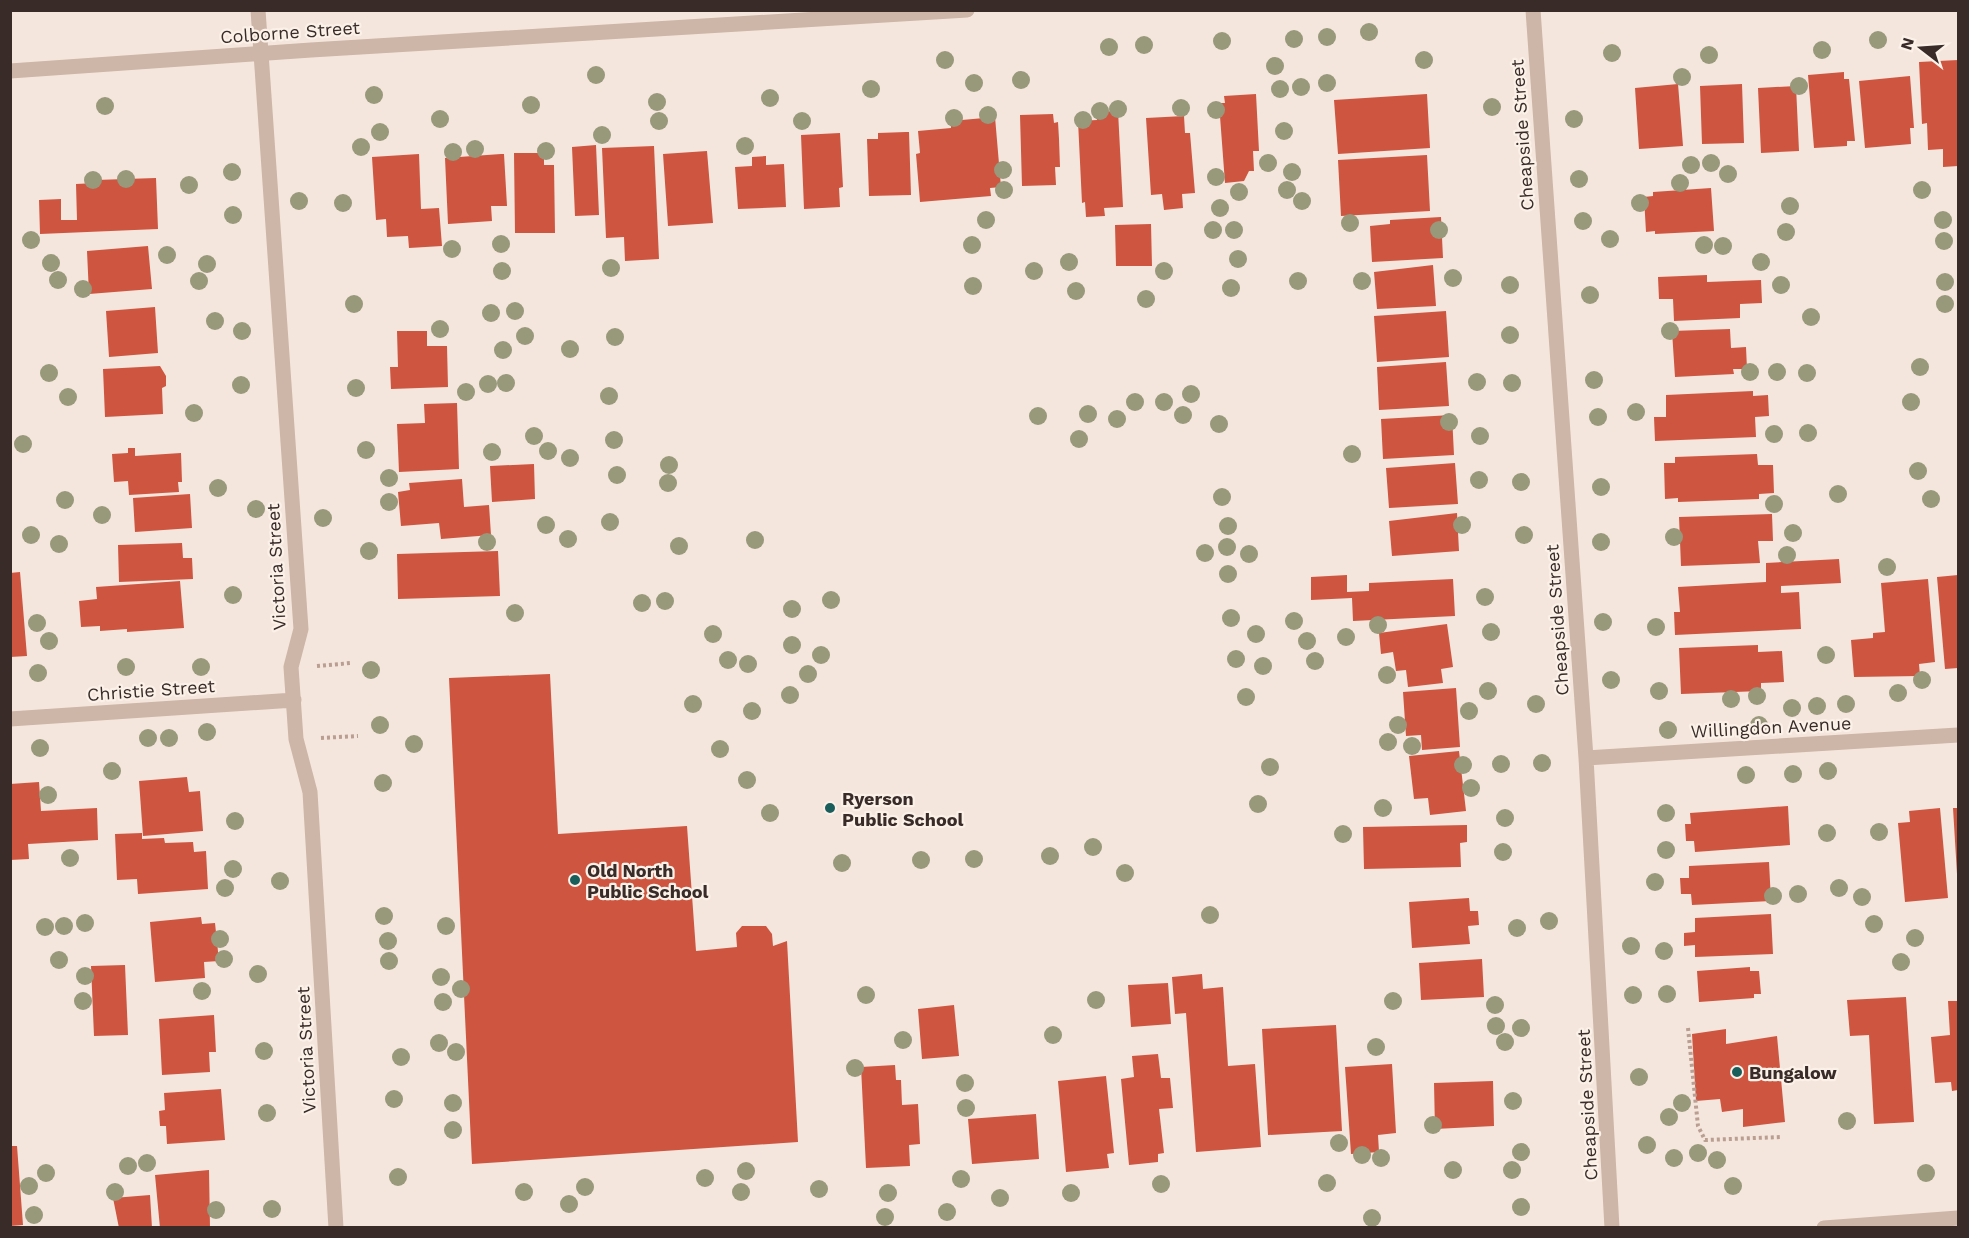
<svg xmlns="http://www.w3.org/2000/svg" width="1969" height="1238" viewBox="0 0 1969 1238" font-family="'Work Sans',sans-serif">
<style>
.building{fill:#ce5540}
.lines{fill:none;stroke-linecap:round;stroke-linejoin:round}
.path{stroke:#b99e91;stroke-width:4;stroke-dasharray:3 3;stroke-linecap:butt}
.minor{stroke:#cdb5a7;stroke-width:15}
.tree{fill:#98987a}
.poi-dot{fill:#1a5e5c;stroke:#fbf1e9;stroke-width:2}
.labels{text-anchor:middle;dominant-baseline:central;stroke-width:4.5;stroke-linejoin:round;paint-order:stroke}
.street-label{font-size:18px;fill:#392c28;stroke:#fbf1e9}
.poi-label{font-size:18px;font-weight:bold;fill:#392c28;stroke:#fbf1e9;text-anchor:start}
</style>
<rect width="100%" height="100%" fill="#f4e6dc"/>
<!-- building -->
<path class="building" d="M 1958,60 L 1958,166 L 1943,167 L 1943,149 L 1928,150 L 1927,123 L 1922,124 L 1919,62 Z
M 1844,72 L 1844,79 L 1849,79 L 1855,141 L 1847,141 L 1847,146 L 1814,148 L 1808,75 Z
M 1910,76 L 1914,128 L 1910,128 L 1911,144 L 1865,148 L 1859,81 Z
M 1678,84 L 1683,146 L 1639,149 L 1635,88 Z
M 1742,84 L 1744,143 L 1702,144 L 1700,86 Z
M 1796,86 L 1799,151 L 1761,153 L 1758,88 Z
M 1256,94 L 1259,151 L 1253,151 L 1254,171 L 1249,171 L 1244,181 L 1225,183 L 1219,103 L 1225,103 L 1224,96 Z
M 1427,94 L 1430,148 L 1338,154 L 1334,100 Z
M 1118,111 L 1123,207 L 1104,208 L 1105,216 L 1086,217 L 1085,202 L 1082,203 L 1078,121 L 1097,120 L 1097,112 Z
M 1053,114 L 1054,123 L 1058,122 L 1059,139 L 1060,167 L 1055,167 L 1056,185 L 1022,186 L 1020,115 Z
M 1184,116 L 1185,133 L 1190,133 L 1195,193 L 1182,194 L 1183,208 L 1164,210 L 1162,194 L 1151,195 L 1146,118 Z
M 995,117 L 1001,187 L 990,188 L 991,196 L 920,202 L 916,154 L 920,153 L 918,131 L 951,128 L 951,121 Z
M 906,132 L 909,132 L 911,195 L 869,196 L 867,139 L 878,139 L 878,133 Z
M 840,133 L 843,187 L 839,188 L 840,207 L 804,209 L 801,135 Z
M 596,145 L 599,215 L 575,216 L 572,147 Z
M 654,146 L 659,259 L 625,261 L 624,237 L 606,238 L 602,148 Z
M 707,151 L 713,223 L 668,226 L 663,154 Z
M 514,153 L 544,153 L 544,165 L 554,165 L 555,233 L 515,233 Z
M 419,154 L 421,209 L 439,208 L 442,246 L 409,248 L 408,236 L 387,237 L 386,219 L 376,220 L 372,157 Z
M 501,154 L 504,154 L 507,206 L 491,206 L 492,221 L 448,224 L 445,158 Z
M 1427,155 L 1430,211 L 1341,216 L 1338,160 Z
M 766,156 L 766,165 L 784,164 L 786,207 L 738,209 L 735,167 L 752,166 L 752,157 Z
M 156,178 L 158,229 L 40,234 L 39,200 L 61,199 L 61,220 L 77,220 L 76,184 L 96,183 L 96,180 Z
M 1711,188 L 1714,231 L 1655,234 L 1655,231 L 1646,232 L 1644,197 L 1653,196 L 1653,192 Z
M 1441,217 L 1443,258 L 1372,262 L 1370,226 L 1390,224 L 1390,220 Z
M 1151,224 L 1152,266 L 1116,266 L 1115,225 Z
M 148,246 L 152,289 L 89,294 L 87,251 Z
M 1433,265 L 1436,306 L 1377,309 L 1374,272 Z
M 1707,275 L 1707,282 L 1761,280 L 1762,303 L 1740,304 L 1740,318 L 1674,321 L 1673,299 L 1659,299 L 1658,277 Z
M 155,307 L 158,353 L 109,357 L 106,311 Z
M 1446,311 L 1449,357 L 1377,362 L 1374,316 Z
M 1730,329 L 1731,348 L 1746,347 L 1747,369 L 1733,369 L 1734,374 L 1675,377 L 1672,331 Z
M 397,331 L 427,331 L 427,346 L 447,346 L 448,387 L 391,389 L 390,367 L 398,367 Z
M 1446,362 L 1449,406 L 1379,410 L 1377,367 Z
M 160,366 L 166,376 L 166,386 L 162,388 L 163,414 L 105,417 L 103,369 Z
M 1753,391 L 1753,396 L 1768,395 L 1769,416 L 1755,417 L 1756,437 L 1655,441 L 1654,417 L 1666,417 L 1666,395 Z
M 457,403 L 459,469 L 399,472 L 397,424 L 425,423 L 424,404 Z
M 1452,415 L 1454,455 L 1383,459 L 1381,419 Z
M 128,448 L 135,448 L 135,456 L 181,453 L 182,482 L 178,482 L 179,492 L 129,495 L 128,481 L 114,482 L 112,454 L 128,453 Z
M 1757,454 L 1758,465 L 1773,465 L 1774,493 L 1759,494 L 1759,499 L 1678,502 L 1678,498 L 1665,499 L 1664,463 L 1675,463 L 1675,457 Z
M 1455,463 L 1458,504 L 1389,508 L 1386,468 Z
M 534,464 L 535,499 L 492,502 L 490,466 Z
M 462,479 L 464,507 L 489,505 L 491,535 L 441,539 L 439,523 L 401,526 L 398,492 L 410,490 L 409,483 Z
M 190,494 L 192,528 L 135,532 L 133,498 Z
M 1457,513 L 1459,551 L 1392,556 L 1389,521 Z
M 1772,514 L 1773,541 L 1758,541 L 1760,563 L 1681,566 L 1679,517 Z
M 182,543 L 183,558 L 192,558 L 193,579 L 119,582 L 118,545 Z
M 498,551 L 500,596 L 398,599 L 397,554 Z
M 1839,559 L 1841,583 L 1781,586 L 1781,593 L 1799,592 L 1801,629 L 1675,635 L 1674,612 L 1680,612 L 1678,587 L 1766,582 L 1766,563 Z
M 20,572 L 27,656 L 10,657 L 10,573 Z
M 1347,575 L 1347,592 L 1369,591 L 1369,583 L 1453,579 L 1455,616 L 1353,621 L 1352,598 L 1311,600 L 1311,577 Z
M 1958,575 L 1958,668 L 1945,669 L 1937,577 Z
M 1928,579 L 1935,662 L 1919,664 L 1920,676 L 1854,677 L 1851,640 L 1873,638 L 1873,633 L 1885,632 L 1881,583 Z
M 180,581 L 184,628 L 127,632 L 127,629 L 100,631 L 100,626 L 81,627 L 79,601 L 97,599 L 96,587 Z
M 1447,624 L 1453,667 L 1441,669 L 1443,683 L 1408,687 L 1406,670 L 1396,671 L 1393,652 L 1381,654 L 1379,633 Z
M 1758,645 L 1758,652 L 1782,651 L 1784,682 L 1761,683 L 1761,691 L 1681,694 L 1679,648 Z
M 550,674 L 558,834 L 687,826 L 696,951 L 737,947 L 736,933 L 742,926 L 766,926 L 772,934 L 773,946 L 787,941 L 798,1142 L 472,1164 L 449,678 Z
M 1456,688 L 1460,747 L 1422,750 L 1421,735 L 1406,736 L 1403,692 Z
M 1459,751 L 1466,811 L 1430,815 L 1428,798 L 1414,799 L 1409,756 Z
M 187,777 L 189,792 L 200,791 L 203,831 L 143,836 L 139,781 Z
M 39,782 L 41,811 L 97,808 L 98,840 L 28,844 L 29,859 L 10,860 L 10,784 Z
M 1788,806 L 1790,845 L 1695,852 L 1694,841 L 1686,841 L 1685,824 L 1691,824 L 1690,813 Z
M 1940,808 L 1948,898 L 1905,902 L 1898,823 L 1910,822 L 1909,811 Z
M 1953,808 L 1958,808 L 1958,874 L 1957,874 Z
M 1467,825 L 1467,842 L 1460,843 L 1461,867 L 1364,869 L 1363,827 Z
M 142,833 L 142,839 L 164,838 L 165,843 L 193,842 L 194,852 L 206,851 L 208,889 L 138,894 L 137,879 L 117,880 L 115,834 Z
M 1769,862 L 1771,901 L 1692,905 L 1691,894 L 1681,894 L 1680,878 L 1689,878 L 1689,866 Z
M 1469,898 L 1470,911 L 1478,911 L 1479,925 L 1468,926 L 1470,944 L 1412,948 L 1409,902 Z
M 1771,914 L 1773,954 L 1695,957 L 1695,945 L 1684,946 L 1684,933 L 1695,932 L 1695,918 Z
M 201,917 L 202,924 L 215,923 L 219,961 L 204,962 L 205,978 L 155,982 L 150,922 Z
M 1482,959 L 1484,997 L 1421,1000 L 1419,963 Z
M 125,965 L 128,1035 L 94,1036 L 91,966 Z
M 1750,967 L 1750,971 L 1759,971 L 1761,994 L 1754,994 L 1754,998 L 1699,1002 L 1697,971 Z
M 1202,974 L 1203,989 L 1223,987 L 1228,1066 L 1255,1064 L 1261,1147 L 1196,1152 L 1186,1013 L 1175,1014 L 1172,977 Z
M 1168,983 L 1171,1024 L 1131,1027 L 1128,985 Z
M 1906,997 L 1914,1122 L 1874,1124 L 1869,1035 L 1850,1036 L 1847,1000 Z
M 1948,1001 L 1958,1001 L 1958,1090 L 1952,1091 L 1951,1082 L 1935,1083 L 1931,1037 L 1950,1035 Z
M 954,1005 L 959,1056 L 922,1059 L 918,1009 Z
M 214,1015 L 216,1052 L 209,1052 L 210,1072 L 162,1075 L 159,1019 Z
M 1336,1025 L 1342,1131 L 1268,1135 L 1262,1029 Z
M 1726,1029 L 1726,1044 L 1777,1036 L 1785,1122 L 1743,1127 L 1743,1109 L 1722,1112 L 1720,1099 L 1696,1101 L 1692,1034 Z
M 1158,1054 L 1161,1078 L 1170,1078 L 1173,1108 L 1159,1109 L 1164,1153 L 1158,1154 L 1158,1162 L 1129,1165 L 1121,1079 L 1134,1077 L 1132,1056 Z
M 1392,1064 L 1396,1133 L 1378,1135 L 1379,1152 L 1351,1154 L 1345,1067 Z
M 895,1065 L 896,1080 L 901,1080 L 902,1105 L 918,1104 L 920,1144 L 909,1145 L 910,1166 L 866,1168 L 861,1067 Z
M 1106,1076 L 1114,1153 L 1107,1154 L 1109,1168 L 1066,1172 L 1058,1081 Z
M 1493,1081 L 1494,1126 L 1435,1129 L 1434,1083 Z
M 221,1089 L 225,1140 L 167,1144 L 166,1126 L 160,1126 L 159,1111 L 165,1110 L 164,1093 Z
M 1036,1114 L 1039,1159 L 972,1164 L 968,1119 Z
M 10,1146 L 17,1146 L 23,1225 L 10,1226 Z
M 209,1170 L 210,1228 L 160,1228 L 155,1175 Z
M 150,1195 L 152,1228 L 119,1228 L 113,1198 Z"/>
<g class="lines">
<!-- path -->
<path class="path" d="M 317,666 L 351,663
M 321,738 L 358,736
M 1688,1028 L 1698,1126 L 1705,1140 L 1781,1137"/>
<!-- minor -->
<path class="minor" d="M 258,10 L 301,629 L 291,667 L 296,739 L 310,792 L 336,1228
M 1533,10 L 1586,758 L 1612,1228
M 10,71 L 311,50 L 967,10
M 10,719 L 294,700
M 1586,758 L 1958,735
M 1824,1228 L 1958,1218"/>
</g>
<!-- trees -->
<g class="tree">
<circle cx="1369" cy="32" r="9"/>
<circle cx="1327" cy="37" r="9"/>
<circle cx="1294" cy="39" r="9"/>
<circle cx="1878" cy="40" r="9"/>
<circle cx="1222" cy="41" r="9"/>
<circle cx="1144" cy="45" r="9"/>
<circle cx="1109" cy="47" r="9"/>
<circle cx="1822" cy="50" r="9"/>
<circle cx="1612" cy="53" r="9"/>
<circle cx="1709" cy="55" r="9"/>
<circle cx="945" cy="60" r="9"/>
<circle cx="1424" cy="60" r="9"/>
<circle cx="1275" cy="66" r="9"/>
<circle cx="596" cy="75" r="9"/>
<circle cx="1682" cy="77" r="9"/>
<circle cx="1021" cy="80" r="9"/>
<circle cx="974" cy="83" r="9"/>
<circle cx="1327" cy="83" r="9"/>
<circle cx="1799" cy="86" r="9"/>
<circle cx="1301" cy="87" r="9"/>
<circle cx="871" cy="89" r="9"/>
<circle cx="1280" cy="89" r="9"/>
<circle cx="374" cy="95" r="9"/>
<circle cx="770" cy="98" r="9"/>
<circle cx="657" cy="102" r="9"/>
<circle cx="531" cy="105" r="9"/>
<circle cx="105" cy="106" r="9"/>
<circle cx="1492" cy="107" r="9"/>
<circle cx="1181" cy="108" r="9"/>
<circle cx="1118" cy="109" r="9"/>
<circle cx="1216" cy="110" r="9"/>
<circle cx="1100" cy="111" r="9"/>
<circle cx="988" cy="115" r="9"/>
<circle cx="954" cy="118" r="9"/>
<circle cx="440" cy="119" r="9"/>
<circle cx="1574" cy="119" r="9"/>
<circle cx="1083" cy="120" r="9"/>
<circle cx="659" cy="121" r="9"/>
<circle cx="802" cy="121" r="9"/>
<circle cx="1284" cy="131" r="9"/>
<circle cx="380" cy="132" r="9"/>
<circle cx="602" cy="135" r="9"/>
<circle cx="745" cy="146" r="9"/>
<circle cx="361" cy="147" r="9"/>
<circle cx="475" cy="149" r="9"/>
<circle cx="546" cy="151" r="9"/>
<circle cx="453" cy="152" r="9"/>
<circle cx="1268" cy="163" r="9"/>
<circle cx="1711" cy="163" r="9"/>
<circle cx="1691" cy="165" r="9"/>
<circle cx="1003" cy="170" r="9"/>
<circle cx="232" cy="172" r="9"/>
<circle cx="1292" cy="172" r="9"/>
<circle cx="1728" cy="174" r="9"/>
<circle cx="1216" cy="177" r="9"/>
<circle cx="126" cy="179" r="9"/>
<circle cx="1579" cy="179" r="9"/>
<circle cx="93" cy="180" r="9"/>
<circle cx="1680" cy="183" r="9"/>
<circle cx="189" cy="185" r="9"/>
<circle cx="1004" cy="190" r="9"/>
<circle cx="1287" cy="190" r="9"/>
<circle cx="1922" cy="190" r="9"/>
<circle cx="1239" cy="192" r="9"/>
<circle cx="299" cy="201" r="9"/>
<circle cx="1302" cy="201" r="9"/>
<circle cx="343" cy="203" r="9"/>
<circle cx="1640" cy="203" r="9"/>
<circle cx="1790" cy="206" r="9"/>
<circle cx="1220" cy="208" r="9"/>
<circle cx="233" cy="215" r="9"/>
<circle cx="986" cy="220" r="9"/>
<circle cx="1943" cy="220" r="9"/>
<circle cx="1583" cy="221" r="9"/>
<circle cx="1350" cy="223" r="9"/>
<circle cx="1213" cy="230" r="9"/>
<circle cx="1234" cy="230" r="9"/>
<circle cx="1439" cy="230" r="9"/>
<circle cx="1786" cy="232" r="9"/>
<circle cx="1610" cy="239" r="9"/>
<circle cx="31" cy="240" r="9"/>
<circle cx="1944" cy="241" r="9"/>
<circle cx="501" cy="244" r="9"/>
<circle cx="972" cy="245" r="9"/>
<circle cx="1704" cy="245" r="9"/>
<circle cx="1723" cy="246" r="9"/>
<circle cx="452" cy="249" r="9"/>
<circle cx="167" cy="255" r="9"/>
<circle cx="1238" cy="259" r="9"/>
<circle cx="1069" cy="262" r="9"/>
<circle cx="1761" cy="262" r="9"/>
<circle cx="51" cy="263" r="9"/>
<circle cx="207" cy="264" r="9"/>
<circle cx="611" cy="268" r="9"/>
<circle cx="502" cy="271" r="9"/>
<circle cx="1034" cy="271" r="9"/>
<circle cx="1164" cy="271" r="9"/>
<circle cx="1453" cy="278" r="9"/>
<circle cx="58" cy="280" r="9"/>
<circle cx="199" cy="281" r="9"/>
<circle cx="1298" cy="281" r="9"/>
<circle cx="1362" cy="281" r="9"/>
<circle cx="1945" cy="282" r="9"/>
<circle cx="1510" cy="285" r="9"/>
<circle cx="1781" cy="285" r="9"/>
<circle cx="973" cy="286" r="9"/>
<circle cx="1231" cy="288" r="9"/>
<circle cx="83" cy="289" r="9"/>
<circle cx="1076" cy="291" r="9"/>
<circle cx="1590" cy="295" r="9"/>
<circle cx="1146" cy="299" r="9"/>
<circle cx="354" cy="304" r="9"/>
<circle cx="1945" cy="304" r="9"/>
<circle cx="515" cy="311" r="9"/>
<circle cx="491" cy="313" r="9"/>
<circle cx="1811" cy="317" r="9"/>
<circle cx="215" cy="321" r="9"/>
<circle cx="440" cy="329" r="9"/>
<circle cx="242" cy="331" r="9"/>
<circle cx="1670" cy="331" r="9"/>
<circle cx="1510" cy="335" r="9"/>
<circle cx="525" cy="336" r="9"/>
<circle cx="615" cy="337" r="9"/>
<circle cx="570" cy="349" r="9"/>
<circle cx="503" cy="350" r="9"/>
<circle cx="1920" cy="367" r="9"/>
<circle cx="1750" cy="372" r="9"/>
<circle cx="1777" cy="372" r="9"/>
<circle cx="49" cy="373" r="9"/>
<circle cx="1807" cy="373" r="9"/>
<circle cx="1594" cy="380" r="9"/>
<circle cx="1477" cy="382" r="9"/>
<circle cx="506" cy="383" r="9"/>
<circle cx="1512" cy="383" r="9"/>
<circle cx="488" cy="384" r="9"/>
<circle cx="241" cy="385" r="9"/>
<circle cx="356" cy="388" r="9"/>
<circle cx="466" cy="392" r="9"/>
<circle cx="1191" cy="394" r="9"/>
<circle cx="609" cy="396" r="9"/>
<circle cx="68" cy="397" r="9"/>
<circle cx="1135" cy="402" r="9"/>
<circle cx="1164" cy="402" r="9"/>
<circle cx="1911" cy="402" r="9"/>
<circle cx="1636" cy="412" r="9"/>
<circle cx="194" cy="413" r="9"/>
<circle cx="1088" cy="414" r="9"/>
<circle cx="1183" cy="415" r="9"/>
<circle cx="1038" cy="416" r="9"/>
<circle cx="1598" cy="417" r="9"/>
<circle cx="1117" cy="419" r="9"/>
<circle cx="1449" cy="422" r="9"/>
<circle cx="1219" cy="424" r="9"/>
<circle cx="1808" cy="433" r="9"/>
<circle cx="1774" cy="434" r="9"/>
<circle cx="534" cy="436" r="9"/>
<circle cx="1480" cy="436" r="9"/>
<circle cx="1079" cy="439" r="9"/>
<circle cx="614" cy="440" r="9"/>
<circle cx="23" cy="444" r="9"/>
<circle cx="366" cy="450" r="9"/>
<circle cx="548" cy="451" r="9"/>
<circle cx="492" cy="452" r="9"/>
<circle cx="1352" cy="454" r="9"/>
<circle cx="570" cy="458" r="9"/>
<circle cx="669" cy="465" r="9"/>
<circle cx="1918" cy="471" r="9"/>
<circle cx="617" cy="475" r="9"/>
<circle cx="389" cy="478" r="9"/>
<circle cx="1479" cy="480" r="9"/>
<circle cx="1521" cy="482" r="9"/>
<circle cx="668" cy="483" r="9"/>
<circle cx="1601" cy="487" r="9"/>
<circle cx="218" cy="488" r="9"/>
<circle cx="1838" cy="494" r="9"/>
<circle cx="1222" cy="497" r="9"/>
<circle cx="1931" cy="499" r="9"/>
<circle cx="65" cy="500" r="9"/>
<circle cx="389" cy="502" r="9"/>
<circle cx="1774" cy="504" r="9"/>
<circle cx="256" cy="509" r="9"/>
<circle cx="102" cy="515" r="9"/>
<circle cx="323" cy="518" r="9"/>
<circle cx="610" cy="522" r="9"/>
<circle cx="546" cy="525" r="9"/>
<circle cx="1462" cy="525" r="9"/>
<circle cx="1228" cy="526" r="9"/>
<circle cx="1793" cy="533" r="9"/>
<circle cx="31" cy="535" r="9"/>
<circle cx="1524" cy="535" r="9"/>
<circle cx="1674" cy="537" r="9"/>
<circle cx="568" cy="539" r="9"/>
<circle cx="755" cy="540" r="9"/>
<circle cx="487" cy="542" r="9"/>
<circle cx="1601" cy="542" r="9"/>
<circle cx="59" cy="544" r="9"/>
<circle cx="679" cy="546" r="9"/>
<circle cx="1227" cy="547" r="9"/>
<circle cx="369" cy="551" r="9"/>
<circle cx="1205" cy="553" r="9"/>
<circle cx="1249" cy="554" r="9"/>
<circle cx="1787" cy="555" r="9"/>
<circle cx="1887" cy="567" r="9"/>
<circle cx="1228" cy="574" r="9"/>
<circle cx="233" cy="595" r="9"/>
<circle cx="1485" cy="597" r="9"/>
<circle cx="831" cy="600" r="9"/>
<circle cx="665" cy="601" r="9"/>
<circle cx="642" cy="603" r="9"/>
<circle cx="792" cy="609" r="9"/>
<circle cx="515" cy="613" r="9"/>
<circle cx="1231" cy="618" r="9"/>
<circle cx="1294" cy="621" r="9"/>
<circle cx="1603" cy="622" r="9"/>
<circle cx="37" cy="623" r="9"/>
<circle cx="1378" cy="625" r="9"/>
<circle cx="1656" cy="627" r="9"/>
<circle cx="1491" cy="632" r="9"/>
<circle cx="713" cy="634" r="9"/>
<circle cx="1256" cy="634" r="9"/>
<circle cx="1346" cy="637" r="9"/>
<circle cx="49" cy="641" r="9"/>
<circle cx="1307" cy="641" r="9"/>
<circle cx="792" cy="645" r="9"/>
<circle cx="821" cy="655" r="9"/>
<circle cx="1826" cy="655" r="9"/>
<circle cx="1236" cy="659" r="9"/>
<circle cx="728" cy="660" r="9"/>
<circle cx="1315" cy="661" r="9"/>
<circle cx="748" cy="664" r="9"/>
<circle cx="1263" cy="666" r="9"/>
<circle cx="126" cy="667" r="9"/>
<circle cx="201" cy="667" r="9"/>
<circle cx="371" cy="670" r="9"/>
<circle cx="38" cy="673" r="9"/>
<circle cx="808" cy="674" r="9"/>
<circle cx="1387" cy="675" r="9"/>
<circle cx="1611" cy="680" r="9"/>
<circle cx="1922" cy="680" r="9"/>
<circle cx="1488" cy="691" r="9"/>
<circle cx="1659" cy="691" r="9"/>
<circle cx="1898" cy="693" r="9"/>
<circle cx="790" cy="695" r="9"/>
<circle cx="1757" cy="696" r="9"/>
<circle cx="1246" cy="697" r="9"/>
<circle cx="1731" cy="699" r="9"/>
<circle cx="693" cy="704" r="9"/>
<circle cx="1536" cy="704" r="9"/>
<circle cx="1846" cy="704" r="9"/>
<circle cx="1817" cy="706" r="9"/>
<circle cx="1792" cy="708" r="9"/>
<circle cx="752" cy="711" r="9"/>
<circle cx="1469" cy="711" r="9"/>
<circle cx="380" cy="725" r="9"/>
<circle cx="1398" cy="725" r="9"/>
<circle cx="1759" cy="725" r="9"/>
<circle cx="1668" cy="730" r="9"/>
<circle cx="207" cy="732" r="9"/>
<circle cx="148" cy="738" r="9"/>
<circle cx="169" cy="738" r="9"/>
<circle cx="1388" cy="742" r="9"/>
<circle cx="414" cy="744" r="9"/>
<circle cx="1412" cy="746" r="9"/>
<circle cx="40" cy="748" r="9"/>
<circle cx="720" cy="749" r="9"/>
<circle cx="1542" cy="763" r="9"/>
<circle cx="1501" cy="764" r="9"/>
<circle cx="1463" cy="765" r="9"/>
<circle cx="1270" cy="767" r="9"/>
<circle cx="112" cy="771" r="9"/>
<circle cx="1828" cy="771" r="9"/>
<circle cx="1793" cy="774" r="9"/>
<circle cx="1746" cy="775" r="9"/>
<circle cx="747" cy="780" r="9"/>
<circle cx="383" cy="783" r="9"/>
<circle cx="1471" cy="788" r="9"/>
<circle cx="48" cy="795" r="9"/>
<circle cx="1258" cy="804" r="9"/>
<circle cx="1383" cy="808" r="9"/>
<circle cx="770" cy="813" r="9"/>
<circle cx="1666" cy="813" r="9"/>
<circle cx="1505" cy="818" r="9"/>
<circle cx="235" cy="821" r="9"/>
<circle cx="1879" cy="832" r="9"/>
<circle cx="1827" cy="833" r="9"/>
<circle cx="1343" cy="834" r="9"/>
<circle cx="1093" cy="847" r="9"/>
<circle cx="1666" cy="850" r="9"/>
<circle cx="1503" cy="852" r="9"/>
<circle cx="1050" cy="856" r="9"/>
<circle cx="70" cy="858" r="9"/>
<circle cx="974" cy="859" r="9"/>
<circle cx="921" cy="860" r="9"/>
<circle cx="842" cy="863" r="9"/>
<circle cx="233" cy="869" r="9"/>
<circle cx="1125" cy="873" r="9"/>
<circle cx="280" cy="881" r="9"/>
<circle cx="1655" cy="882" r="9"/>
<circle cx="225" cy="888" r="9"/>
<circle cx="1839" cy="888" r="9"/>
<circle cx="1798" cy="894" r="9"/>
<circle cx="1773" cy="896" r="9"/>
<circle cx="1862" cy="897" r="9"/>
<circle cx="1210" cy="915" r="9"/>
<circle cx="384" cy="916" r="9"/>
<circle cx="1549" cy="921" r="9"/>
<circle cx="85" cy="923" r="9"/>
<circle cx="1874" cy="924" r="9"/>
<circle cx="64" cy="926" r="9"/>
<circle cx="446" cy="926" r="9"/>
<circle cx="45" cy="927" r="9"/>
<circle cx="1517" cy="928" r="9"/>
<circle cx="1915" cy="938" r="9"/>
<circle cx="220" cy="939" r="9"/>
<circle cx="388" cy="941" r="9"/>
<circle cx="1631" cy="946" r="9"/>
<circle cx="1664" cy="951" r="9"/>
<circle cx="224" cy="959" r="9"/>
<circle cx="59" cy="960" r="9"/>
<circle cx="389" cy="961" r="9"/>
<circle cx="1901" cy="962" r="9"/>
<circle cx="258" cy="974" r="9"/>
<circle cx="85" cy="976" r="9"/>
<circle cx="441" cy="977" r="9"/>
<circle cx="461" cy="989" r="9"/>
<circle cx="202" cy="991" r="9"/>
<circle cx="1667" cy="994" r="9"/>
<circle cx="866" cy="995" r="9"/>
<circle cx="1633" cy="995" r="9"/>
<circle cx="1096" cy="1000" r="9"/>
<circle cx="83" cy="1001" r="9"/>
<circle cx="1393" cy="1001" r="9"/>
<circle cx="443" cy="1002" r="9"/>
<circle cx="1495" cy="1005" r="9"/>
<circle cx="1496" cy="1026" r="9"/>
<circle cx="1521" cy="1028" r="9"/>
<circle cx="1053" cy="1035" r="9"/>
<circle cx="903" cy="1040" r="9"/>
<circle cx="1505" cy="1042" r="9"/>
<circle cx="439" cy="1043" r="9"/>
<circle cx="1376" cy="1047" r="9"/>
<circle cx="264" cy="1051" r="9"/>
<circle cx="456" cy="1052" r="9"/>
<circle cx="401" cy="1057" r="9"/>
<circle cx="855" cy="1068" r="9"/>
<circle cx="1639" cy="1077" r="9"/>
<circle cx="965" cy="1083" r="9"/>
<circle cx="394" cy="1099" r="9"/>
<circle cx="1513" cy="1101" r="9"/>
<circle cx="453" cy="1103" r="9"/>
<circle cx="1682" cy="1103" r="9"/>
<circle cx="966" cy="1108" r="9"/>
<circle cx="267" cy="1113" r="9"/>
<circle cx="1669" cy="1117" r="9"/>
<circle cx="1847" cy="1121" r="9"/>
<circle cx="1433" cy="1125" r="9"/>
<circle cx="453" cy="1130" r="9"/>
<circle cx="1339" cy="1143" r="9"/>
<circle cx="1647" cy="1145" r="9"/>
<circle cx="1521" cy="1152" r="9"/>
<circle cx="1698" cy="1153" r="9"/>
<circle cx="1362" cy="1155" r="9"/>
<circle cx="1381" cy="1158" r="9"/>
<circle cx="1674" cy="1158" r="9"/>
<circle cx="1717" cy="1160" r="9"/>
<circle cx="147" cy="1163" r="9"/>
<circle cx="128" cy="1166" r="9"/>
<circle cx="1453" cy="1170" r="9"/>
<circle cx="1512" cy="1170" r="9"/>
<circle cx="746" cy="1171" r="9"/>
<circle cx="46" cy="1173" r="9"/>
<circle cx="1926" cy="1173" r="9"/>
<circle cx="398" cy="1177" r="9"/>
<circle cx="705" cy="1178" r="9"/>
<circle cx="961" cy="1179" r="9"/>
<circle cx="1327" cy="1183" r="9"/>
<circle cx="1161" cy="1184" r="9"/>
<circle cx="29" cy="1186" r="9"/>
<circle cx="1733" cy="1186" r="9"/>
<circle cx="585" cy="1187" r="9"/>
<circle cx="819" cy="1189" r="9"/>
<circle cx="115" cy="1192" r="9"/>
<circle cx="524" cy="1192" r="9"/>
<circle cx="741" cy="1192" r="9"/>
<circle cx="888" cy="1193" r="9"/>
<circle cx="1071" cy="1193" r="9"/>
<circle cx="1000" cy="1198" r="9"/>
<circle cx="569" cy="1204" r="9"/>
<circle cx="1521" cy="1207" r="9"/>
<circle cx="272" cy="1209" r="9"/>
<circle cx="216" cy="1210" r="9"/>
<circle cx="947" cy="1212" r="9"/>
<circle cx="34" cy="1215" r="9"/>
<circle cx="885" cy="1217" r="9"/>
<circle cx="1372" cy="1218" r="9"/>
</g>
<!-- markers -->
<g class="poi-dot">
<circle cx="830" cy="808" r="6"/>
<circle cx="575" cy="880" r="6"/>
<circle cx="1737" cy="1072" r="6"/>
</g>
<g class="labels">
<!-- street labels -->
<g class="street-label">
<text transform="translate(290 32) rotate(-4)">Colborne Street</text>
<text transform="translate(1522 135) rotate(-94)">Cheapside Street</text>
<text transform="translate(276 567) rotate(-93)">Victoria Street</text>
<text transform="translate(1557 620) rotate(-94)">Cheapside Street</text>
<text transform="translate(151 690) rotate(-4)">Christie Street</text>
<text transform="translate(1771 727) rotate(-3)">Willingdon Avenue</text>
<text transform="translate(306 1050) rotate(-93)">Victoria Street</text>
<text transform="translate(1587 1105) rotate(-93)">Cheapside Street</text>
</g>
<!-- poi labels -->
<g class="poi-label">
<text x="842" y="798">Ryerson<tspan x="842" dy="21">Public School</tspan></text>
<text x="587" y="870">Old North<tspan x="587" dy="21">Public School</tspan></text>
<text x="1749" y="1072">Bungalow</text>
</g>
</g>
<!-- border -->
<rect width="1969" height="1238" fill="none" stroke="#392c28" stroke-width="24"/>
<!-- north arrow -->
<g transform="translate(1921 48) rotate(287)" stroke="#fbf1e9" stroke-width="4.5" paint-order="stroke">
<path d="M0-4.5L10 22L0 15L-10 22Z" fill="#392c28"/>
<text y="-9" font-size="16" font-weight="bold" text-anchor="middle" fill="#392c28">N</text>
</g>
</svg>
